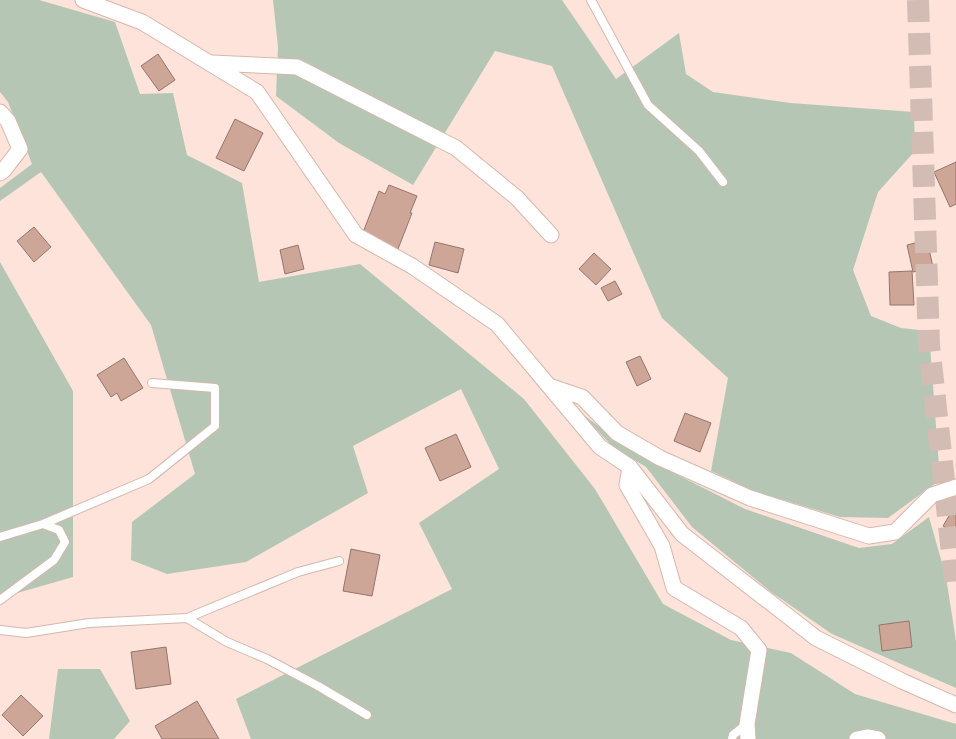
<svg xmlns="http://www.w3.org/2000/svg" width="956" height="739" viewBox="0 0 956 739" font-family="'IBM Plex Serif',serif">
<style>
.green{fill:#b5c7b4}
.building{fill:#cea698;stroke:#93766c}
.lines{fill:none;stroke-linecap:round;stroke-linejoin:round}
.highway-tunnel{stroke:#d3bcb4;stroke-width:22;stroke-dasharray:22 11;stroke-linecap:butt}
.lane-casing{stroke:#d6b7ac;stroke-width:10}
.street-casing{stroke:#d6b7ac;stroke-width:17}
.lane{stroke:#fff;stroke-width:8}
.street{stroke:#fff;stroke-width:15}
</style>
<rect width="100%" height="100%" fill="#fde3da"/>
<!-- green -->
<path class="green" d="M 0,0 L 39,0 L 115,22 L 140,94 L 173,93 L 187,155 L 242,183 L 259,282 L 360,264 L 524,399 L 595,489 L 663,604 L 731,640 L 791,653 L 855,694 L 956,724 L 956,739 L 251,739 L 236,699 L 452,589 L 419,523 L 499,469 L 461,389 L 353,446 L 368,493 L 246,562 L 167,574 L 131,560 L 132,522 L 195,474 L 151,325 L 41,172 L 0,201 L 0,188 L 32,164 L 8,102 L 0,92 Z
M 273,0 L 562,0 L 616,79 L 679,33 L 686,74 L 713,92 L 791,103 L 914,112 L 915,151 L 878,192 L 853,270 L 871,316 L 901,328 L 929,331 L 940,480 L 888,518 L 840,517 L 754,491 L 711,471 L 728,378 L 662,318 L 552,66 L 495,51 L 413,185 L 339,143 L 276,96 L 278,47 Z
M 0,262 L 73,391 L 73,577 L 0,598 Z
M 581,413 L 617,440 L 656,464 L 745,509 L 859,548 L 892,544 L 929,517 L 946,577 L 956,641 L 956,688 L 832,634 L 771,592 L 692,527 L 646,467 L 613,447 Z
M 58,669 L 100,669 L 130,721 L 114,739 L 49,739 Z"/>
<!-- building -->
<path class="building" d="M 158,54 L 175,80 L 159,91 L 141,66 Z
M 235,119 L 263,133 L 244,171 L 216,158 Z
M 956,162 L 956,204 L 950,207 L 934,172 Z
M 389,185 L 417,196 L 410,213 L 412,213 L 398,249 L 362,235 L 379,191 L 385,194 Z
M 34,227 L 51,247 L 34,262 L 17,241 Z
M 927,240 L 933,267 L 913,272 L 907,245 Z
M 435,242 L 464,249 L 458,273 L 429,265 Z
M 298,245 L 304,269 L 285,274 L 280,250 Z
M 594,253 L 611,269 L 596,285 L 579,269 Z
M 912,271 L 914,305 L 890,305 L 889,272 Z
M 615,281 L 622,294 L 608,301 L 601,288 Z
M 640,356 L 651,379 L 637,386 L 626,362 Z
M 124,358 L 143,388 L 121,401 L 117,393 L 111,397 L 97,375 Z
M 685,413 L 711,423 L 700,452 L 674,441 Z
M 456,434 L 471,467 L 440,481 L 425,448 Z
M 956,504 L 956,534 L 943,526 Z
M 351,549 L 380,555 L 372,596 L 343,591 Z
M 909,621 L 912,647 L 882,651 L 879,625 Z
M 166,647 L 171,684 L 136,689 L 131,652 Z
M 21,695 L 43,716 L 23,736 L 2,715 Z
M 197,701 L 219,739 L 162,739 L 155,726 Z"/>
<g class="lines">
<!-- highway-tunnel -->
<path class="highway-tunnel" d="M 918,0 L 929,345 L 956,589"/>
<!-- lane casing -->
<g class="lane-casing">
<path id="lane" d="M 591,0 L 648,105 L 699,151 L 723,182
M 43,524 L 149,479 L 215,426 L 215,388 L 152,383
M 0,537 L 43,524 L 59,530 L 65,542 L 54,560 L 0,600
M 187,618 L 227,642 L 267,659 L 318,686 L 367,715
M 0,630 L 26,633 L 89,623 L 187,618 L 298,572 L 339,561
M 732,739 L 733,735 L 747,724"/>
</g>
<!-- street casing -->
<g class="street-casing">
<path id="street" d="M 83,0 L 142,22 L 257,92 L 356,235 L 412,266 L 497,324 L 600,447 L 630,467 L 682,534 L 816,638 L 902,681 L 956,705
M 212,63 L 297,67 L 456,148 L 517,198 L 551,235
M 0,112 L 8,121 L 20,149 L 4,170 L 0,173
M 549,386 L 582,397 L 617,433 L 660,458 L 750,498 L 869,536 L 895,532 L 932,495 L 956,487
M 630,467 L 627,485 L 662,546 L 674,588 L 741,628 L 759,650 L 747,724 L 748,739
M 857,739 L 867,737 L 878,739"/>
</g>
<!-- lane -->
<use href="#lane" class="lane"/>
<!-- street -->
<use href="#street" class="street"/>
</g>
</svg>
